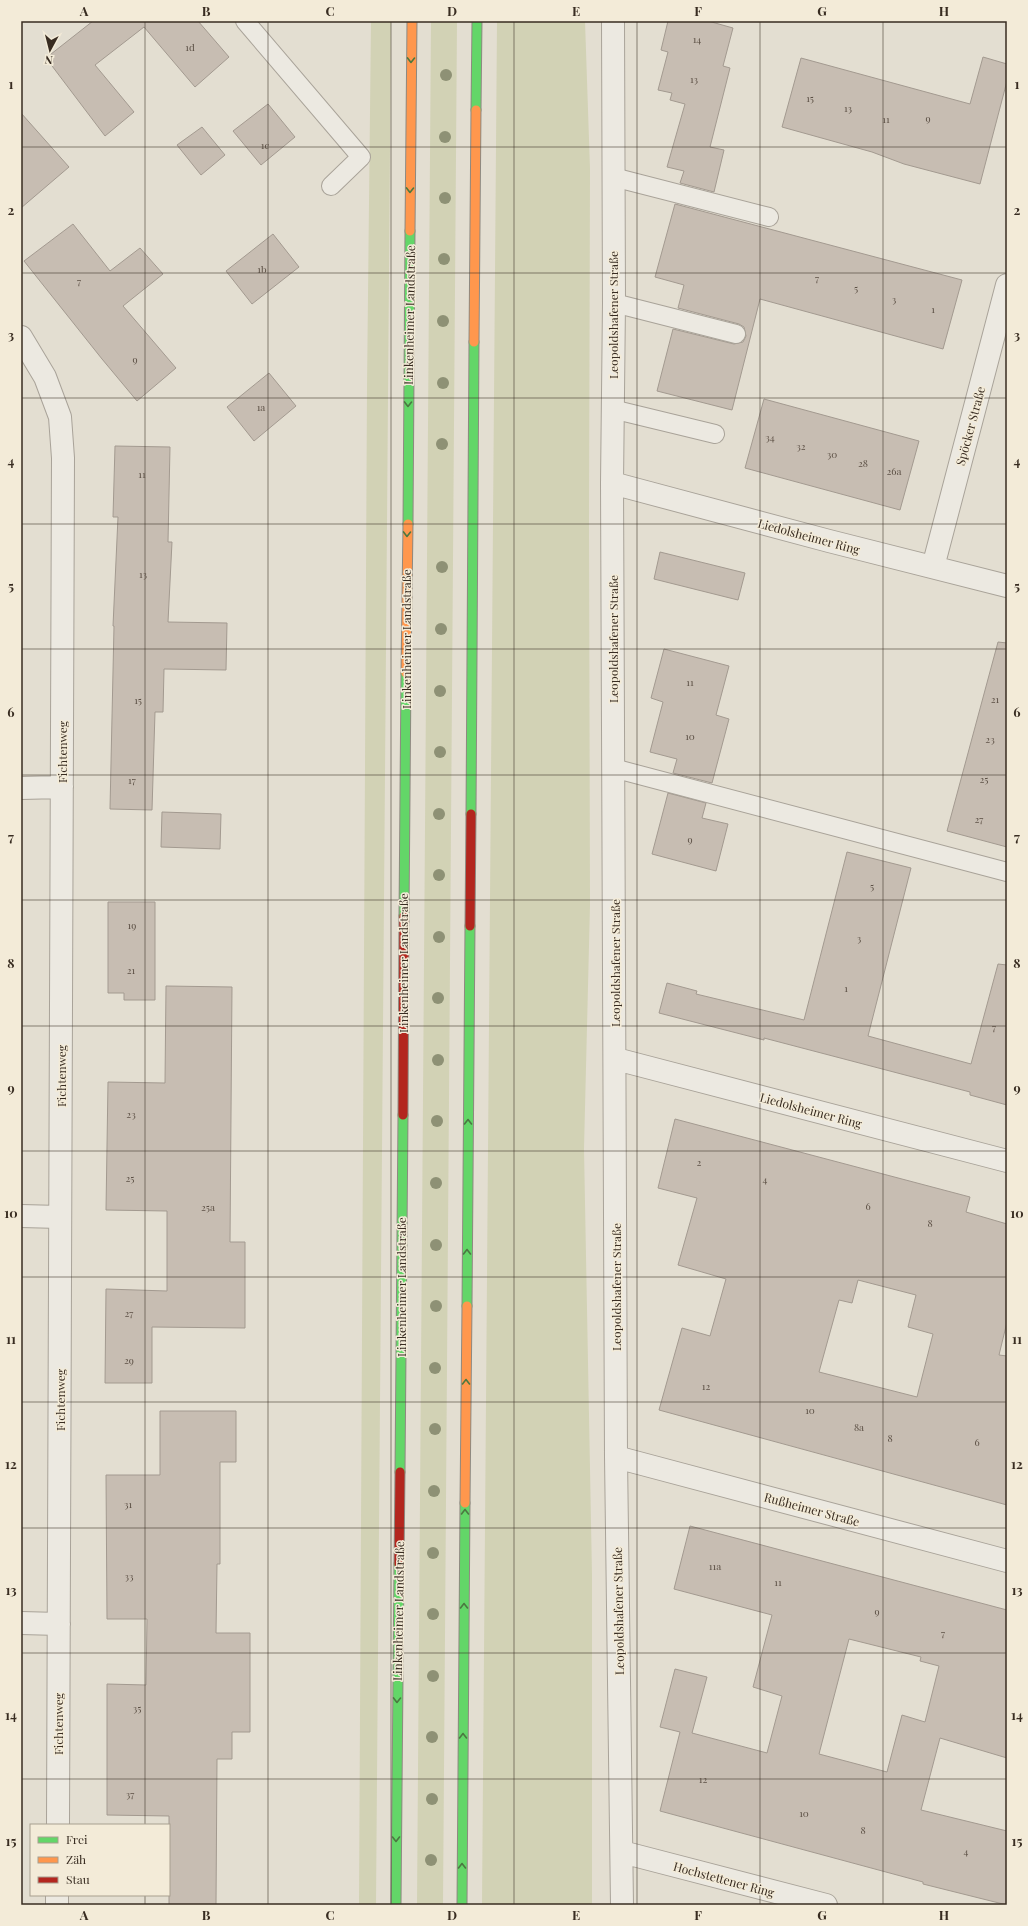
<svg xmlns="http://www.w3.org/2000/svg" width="1028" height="1926" viewBox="0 0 1028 1926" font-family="'Playfair Display',serif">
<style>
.green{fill:#d2d2b5}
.building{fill:#c7bdb2;stroke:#a39a90;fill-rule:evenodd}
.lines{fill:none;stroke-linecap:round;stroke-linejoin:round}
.lane-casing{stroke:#a9a399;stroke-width:20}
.street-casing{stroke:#a9a399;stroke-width:24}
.fast-casing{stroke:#8e8980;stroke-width:11}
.slow-casing{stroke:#8e8980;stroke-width:11}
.jam-casing{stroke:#8e8980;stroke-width:11}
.lane{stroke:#ece9e1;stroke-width:18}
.street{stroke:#ece9e1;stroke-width:22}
.fast{stroke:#63d668;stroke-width:9}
.slow{stroke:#ff974d;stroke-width:9}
.jam{stroke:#b3261e;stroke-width:9}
.tree{fill:#8e9175}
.oneway{stroke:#4b7841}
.grid{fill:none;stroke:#382c21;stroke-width:1;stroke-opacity:0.55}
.labels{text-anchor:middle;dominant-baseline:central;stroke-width:3;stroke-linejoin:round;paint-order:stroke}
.number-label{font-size:10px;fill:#5c5045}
.street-label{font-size:12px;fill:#382c21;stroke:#f3ebd8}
.neatline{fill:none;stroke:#382c21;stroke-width:1.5}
.grid-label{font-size:13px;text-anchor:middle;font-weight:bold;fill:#382c21}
</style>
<rect width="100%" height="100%" fill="#e3ded1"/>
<!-- green -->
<path class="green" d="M 371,21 L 391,21 L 376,1905 L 359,1905 L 367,387 Z
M 431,21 L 457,21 L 443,1905 L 417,1905 Z
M 497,21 L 585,21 L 590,169 L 589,522 L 590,905 L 584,1149 L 592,1575 L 592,1905 L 482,1905 Z"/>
<!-- building -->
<path class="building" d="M 93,21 L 198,21 L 229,57 L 195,87 L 144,27 L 95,65 L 134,112 L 105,136 L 46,58 Z
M 668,21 L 708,21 L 733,28 L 723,66 L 730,68 L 710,147 L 724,150 L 714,192 L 680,183 L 684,171 L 667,167 L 685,104 L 670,100 L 672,93 L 658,90 L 668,52 L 661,50 Z
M 983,57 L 1007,64 L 1007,81 L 980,184 L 904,164 L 872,152 L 782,127 L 801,58 L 970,104 Z
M 268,104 L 295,137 L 261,165 L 233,131 Z
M 21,113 L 69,167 L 21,208 Z
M 202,127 L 225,155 L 201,175 L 177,145 Z
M 675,204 L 962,280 L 943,349 L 760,299 L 732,410 L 657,391 L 673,329 L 734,344 L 743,342 L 746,336 L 744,327 L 739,324 L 678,308 L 684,285 L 655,277 Z
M 73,224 L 110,271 L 140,248 L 163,274 L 123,306 L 176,368 L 137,401 L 102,359 L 24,261 Z
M 273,234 L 299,267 L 252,304 L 226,271 Z
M 269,373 L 296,406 L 254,441 L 227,407 Z
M 764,399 L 919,441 L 900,510 L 745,468 Z
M 115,446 L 170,447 L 168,542 L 172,542 L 168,622 L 227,623 L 226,670 L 164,669 L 163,712 L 155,712 L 152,810 L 110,809 L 114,626 L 113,626 L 118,517 L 113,517 Z
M 660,552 L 745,573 L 738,600 L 654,579 Z
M 998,642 L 1007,643 L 1007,847 L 947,831 Z
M 664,649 L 729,666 L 716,715 L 729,719 L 712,783 L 673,773 L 677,759 L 650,752 L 663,702 L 651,698 Z
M 668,793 L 706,803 L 702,818 L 728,824 L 716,871 L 652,854 Z
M 162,812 L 221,814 L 220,849 L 161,847 Z
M 847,852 L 911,868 L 868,1036 L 971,1064 L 998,964 L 1007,965 L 1007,1105 L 970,1095 L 970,1092 L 764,1038 L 764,1040 L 659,1013 L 667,983 L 697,991 L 696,994 L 804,1020 Z
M 108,902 L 155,902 L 155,1000 L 124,1000 L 124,993 L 108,993 Z
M 166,986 L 232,987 L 230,1242 L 245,1242 L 245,1328 L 152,1327 L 152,1383 L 105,1383 L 106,1289 L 167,1291 L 167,1211 L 106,1210 L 108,1082 L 165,1083 Z
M 675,1119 L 970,1197 L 966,1212 L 1007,1224 L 1007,1322 L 999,1355 L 1007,1356 L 1007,1505 L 659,1410 L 682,1328 L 710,1336 L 726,1279 L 678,1265 L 697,1198 L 658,1188 ZM 858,1280 L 916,1295 L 908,1327 L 933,1334 L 917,1397 L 819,1372 L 839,1300 L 852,1303 Z
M 160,1411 L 236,1411 L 236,1462 L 220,1462 L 220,1564 L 217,1564 L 216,1633 L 250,1633 L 250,1732 L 232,1732 L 232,1759 L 217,1759 L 216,1905 L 169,1905 L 169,1816 L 107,1815 L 107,1684 L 146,1685 L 147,1619 L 107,1619 L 106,1475 L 160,1475 Z
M 690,1526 L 1007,1610 L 1007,1758 L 940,1738 L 921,1810 L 1007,1831 L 1007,1905 L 923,1884 L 923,1882 L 660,1811 L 680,1732 L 660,1727 L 675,1669 L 707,1677 L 692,1733 L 767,1753 L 782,1696 L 753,1687 L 772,1615 L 674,1589 ZM 849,1639 L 921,1657 L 920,1661 L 939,1666 L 925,1722 L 902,1715 L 887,1772 L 819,1754 Z"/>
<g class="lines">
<!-- lane casing -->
<g class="lane-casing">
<path id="lane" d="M 245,21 L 361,157 L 331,186
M 613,177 L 769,217
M 614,303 L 736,334
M 612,409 L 715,434
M 613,768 L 1007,872"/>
</g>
<!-- street casing -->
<g class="street-casing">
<path id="street" d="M 613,21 L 614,303 L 612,483 L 616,1457 L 622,1905
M 21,337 L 45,377 L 60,417 L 63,458 L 58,1825
M 612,483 L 829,541 L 1007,586
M 933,567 L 1007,285
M 21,788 L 62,787
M 616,1059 L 1007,1161
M 21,1216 L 60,1217
M 616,1457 L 1007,1561
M 21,1623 L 59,1624
M 622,1852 L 826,1905
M 57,1905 L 57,1895"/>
</g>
<!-- fast casing -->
<g class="fast-casing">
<path id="fast" d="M 476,110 L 477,21
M 408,524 L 410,231
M 471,814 L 474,342
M 404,916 L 406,673
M 467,1306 L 470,926
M 400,1472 L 403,1115
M 396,1905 L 399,1564
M 462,1905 L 465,1503"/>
</g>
<!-- slow casing -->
<g class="slow-casing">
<path id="slow" d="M 410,231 L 412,21
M 474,342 L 476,110
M 406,673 L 408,524
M 465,1503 L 467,1306"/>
</g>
<!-- jam casing -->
<g class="jam-casing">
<path id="jam" d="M 470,926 L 471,814
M 403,1115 L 404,916
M 399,1564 L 400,1472"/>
</g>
<!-- lane -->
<use href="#lane" class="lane"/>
<!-- street -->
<use href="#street" class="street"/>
<!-- fast -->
<use href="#fast" class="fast"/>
<!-- slow -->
<use href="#slow" class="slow"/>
<!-- jam -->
<use href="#jam" class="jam"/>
</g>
<!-- trees -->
<g class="tree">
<circle cx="446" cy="75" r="6"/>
<circle cx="445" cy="137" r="6"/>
<circle cx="445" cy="198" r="6"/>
<circle cx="444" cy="259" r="6"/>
<circle cx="443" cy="321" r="6"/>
<circle cx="443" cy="383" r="6"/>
<circle cx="442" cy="444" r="6"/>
<circle cx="442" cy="567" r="6"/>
<circle cx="441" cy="629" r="6"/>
<circle cx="440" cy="691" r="6"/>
<circle cx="440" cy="752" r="6"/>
<circle cx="439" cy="814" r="6"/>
<circle cx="439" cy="875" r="6"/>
<circle cx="439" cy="937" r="6"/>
<circle cx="438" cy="998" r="6"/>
<circle cx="438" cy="1060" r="6"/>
<circle cx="437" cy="1121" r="6"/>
<circle cx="436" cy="1183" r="6"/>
<circle cx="436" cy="1245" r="6"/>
<circle cx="436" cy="1306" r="6"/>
<circle cx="435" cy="1368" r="6"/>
<circle cx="435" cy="1429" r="6"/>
<circle cx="434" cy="1491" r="6"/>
<circle cx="433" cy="1553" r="6"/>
<circle cx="433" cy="1614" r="6"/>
<circle cx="433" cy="1676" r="6"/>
<circle cx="432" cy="1737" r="6"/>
<circle cx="432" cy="1799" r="6"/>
<circle cx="431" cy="1860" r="6"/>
</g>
<!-- one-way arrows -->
<defs><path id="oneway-chevron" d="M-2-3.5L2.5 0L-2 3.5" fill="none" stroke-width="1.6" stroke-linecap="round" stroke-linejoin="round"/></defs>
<g class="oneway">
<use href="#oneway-chevron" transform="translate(411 60) rotate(91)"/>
<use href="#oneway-chevron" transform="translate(410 190) rotate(91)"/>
<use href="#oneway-chevron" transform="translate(408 404) rotate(91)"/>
<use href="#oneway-chevron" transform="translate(407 534) rotate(91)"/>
<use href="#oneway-chevron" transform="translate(468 1122) rotate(-90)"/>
<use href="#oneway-chevron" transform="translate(467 1252) rotate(-90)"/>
<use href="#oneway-chevron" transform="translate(466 1382) rotate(-90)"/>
<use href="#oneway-chevron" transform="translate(465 1512) rotate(-90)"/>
<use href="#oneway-chevron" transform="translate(464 1606) rotate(-90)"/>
<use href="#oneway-chevron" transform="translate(397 1700) rotate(91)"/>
<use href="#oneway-chevron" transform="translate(463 1736) rotate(-90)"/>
<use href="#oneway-chevron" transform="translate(396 1839) rotate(90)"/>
<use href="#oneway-chevron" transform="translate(462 1866) rotate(-90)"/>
</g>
<!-- grid -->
<path class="grid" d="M 145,21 L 145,1825M 268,21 L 268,1905M 391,21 L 391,1905M 514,21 L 514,1905M 637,21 L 637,1905M 760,21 L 760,1905M 883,21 L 883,1905M 21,147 L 1007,147M 21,273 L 1007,273M 21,398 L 1007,398M 21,524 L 1007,524M 21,649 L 1007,649M 21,775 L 1007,775M 21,900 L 1007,900M 21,1026 L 1007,1026M 21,1151 L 1007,1151M 21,1277 L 1007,1277M 21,1402 L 1007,1402M 21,1528 L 1007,1528M 21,1653 L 1007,1653M 21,1779 L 1007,1779M 145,1895 L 145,1905"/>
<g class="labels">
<!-- number labels -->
<g class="number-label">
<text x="697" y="39">14</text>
<text x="190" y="47">1d</text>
<text x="694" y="79">13</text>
<text x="810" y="98">15</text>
<text x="848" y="108">13</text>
<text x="928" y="118">9</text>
<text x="886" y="119">11</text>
<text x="265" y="145">1c</text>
<text x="262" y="269">1b</text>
<text x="817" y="278">7</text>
<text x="79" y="281">7</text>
<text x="856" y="288">5</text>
<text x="894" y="299">3</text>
<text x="933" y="309">1</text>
<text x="135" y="359">9</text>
<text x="261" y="407">1a</text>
<text x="770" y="437">34</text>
<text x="801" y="446">32</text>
<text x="832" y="454">30</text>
<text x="863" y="463">28</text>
<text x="894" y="471">26a</text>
<text x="142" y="474">11</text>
<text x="143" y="574">13</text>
<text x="690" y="682">11</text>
<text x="995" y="699">21</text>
<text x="138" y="700">15</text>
<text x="690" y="736">10</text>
<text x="990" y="739">23</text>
<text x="984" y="779">25</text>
<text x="132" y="780">17</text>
<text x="979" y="819">27</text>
<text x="690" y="839">9</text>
<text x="872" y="886">5</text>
<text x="132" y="925">19</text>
<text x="859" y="938">3</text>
<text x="131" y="970">21</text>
<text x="846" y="988">1</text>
<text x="994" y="1027">7</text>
<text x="131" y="1114">23</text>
<text x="699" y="1162">2</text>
<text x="130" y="1178">25</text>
<text x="765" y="1179">4</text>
<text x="868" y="1206">6</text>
<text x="208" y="1207">25a</text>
<text x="930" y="1223">8</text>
<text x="129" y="1313">27</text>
<text x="129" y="1360">29</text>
<text x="706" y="1386">12</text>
<text x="810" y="1410">10</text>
<text x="859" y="1427">8a</text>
<text x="890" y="1438">8</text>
<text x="977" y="1442">6</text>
<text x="128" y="1504">31</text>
<text x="715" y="1566">11a</text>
<text x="129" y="1576">33</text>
<text x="778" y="1582">11</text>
<text x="877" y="1611">9</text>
<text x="943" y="1633">7</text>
<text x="137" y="1708">35</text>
<text x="703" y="1779">12</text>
<text x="130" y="1794">37</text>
<text x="804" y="1813">10</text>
<text x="863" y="1830">8</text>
<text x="966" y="1851">4</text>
</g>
<!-- street labels -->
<g class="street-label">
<text transform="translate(409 315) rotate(-89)">Linkenheimer Landstraße</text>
<text transform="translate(613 315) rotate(-90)">Leopoldshafener Straße</text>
<text transform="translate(970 426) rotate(-75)">Spöcker Straße</text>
<text transform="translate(809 536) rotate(15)">Liedolsheimer Ring</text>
<text transform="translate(406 639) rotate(-90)">Linkenheimer Landstraße</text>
<text transform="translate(613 639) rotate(-90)">Leopoldshafener Straße</text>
<text transform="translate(62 752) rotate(-90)">Fichtenweg</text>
<text transform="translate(403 963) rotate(-90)">Linkenheimer Landstraße</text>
<text transform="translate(615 963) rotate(-90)">Leopoldshafener Straße</text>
<text transform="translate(61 1076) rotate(-90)">Fichtenweg</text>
<text transform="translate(811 1110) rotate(15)">Liedolsheimer Ring</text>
<text transform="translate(401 1287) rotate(-90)">Linkenheimer Landstraße</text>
<text transform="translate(616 1287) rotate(-90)">Leopoldshafener Straße</text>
<text transform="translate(60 1400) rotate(-90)">Fichtenweg</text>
<text transform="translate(812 1509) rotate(15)">Rußheimer Straße</text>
<text transform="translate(398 1611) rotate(-89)">Linkenheimer Landstraße</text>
<text transform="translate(618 1611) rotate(-91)">Leopoldshafener Straße</text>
<text transform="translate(58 1724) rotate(-90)">Fichtenweg</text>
<text transform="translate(724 1879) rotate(15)">Hochstettener Ring</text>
</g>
</g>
<!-- border -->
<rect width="1028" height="1926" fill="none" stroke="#f3ebd8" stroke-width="44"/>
<!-- legend -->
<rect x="30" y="1824" width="140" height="72" fill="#f3ebd8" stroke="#a89f8f"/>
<rect x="38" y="1837" width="20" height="6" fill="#63d668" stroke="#a89f8f"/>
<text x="66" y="1844" font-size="12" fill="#382c21">Frei</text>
<rect x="38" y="1857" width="20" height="6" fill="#ff974d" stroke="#a89f8f"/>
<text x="66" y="1864" font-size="12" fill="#382c21">Zäh</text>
<rect x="38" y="1877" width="20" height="6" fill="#b3261e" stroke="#a89f8f"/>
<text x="66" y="1884" font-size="12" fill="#382c21">Stau</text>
<!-- north arrow -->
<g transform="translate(50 50) rotate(187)" stroke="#f3ebd8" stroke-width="3" paint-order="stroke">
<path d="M0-3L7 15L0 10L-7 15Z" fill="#382c21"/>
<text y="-6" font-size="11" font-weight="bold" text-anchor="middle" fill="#382c21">N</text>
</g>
<rect x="22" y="22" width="984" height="1882" class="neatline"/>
<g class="grid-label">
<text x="84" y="16">A</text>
<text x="206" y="16">B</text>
<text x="330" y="16">C</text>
<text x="452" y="16">D</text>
<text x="576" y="16">E</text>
<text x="698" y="16">F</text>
<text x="822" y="16">G</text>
<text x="944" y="16">H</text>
<text x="11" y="89">1</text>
<text x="1017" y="89">1</text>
<text x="11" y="215">2</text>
<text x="1017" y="215">2</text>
<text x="11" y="340">3</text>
<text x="1017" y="340">3</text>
<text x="11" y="466">4</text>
<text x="1017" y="466">4</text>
<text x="11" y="591">5</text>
<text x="1017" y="591">5</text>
<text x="11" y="717">6</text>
<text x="1017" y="717">6</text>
<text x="11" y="842">7</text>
<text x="1017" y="842">7</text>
<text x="11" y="968">8</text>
<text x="1017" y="968">8</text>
<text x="11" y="1093">9</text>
<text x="1017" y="1093">9</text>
<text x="11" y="1218">10</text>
<text x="1017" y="1218">10</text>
<text x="11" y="1344">11</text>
<text x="1017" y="1344">11</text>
<text x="11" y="1469">12</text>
<text x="1017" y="1469">12</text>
<text x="11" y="1595">13</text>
<text x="1017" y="1595">13</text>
<text x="11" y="1720">14</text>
<text x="1017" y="1720">14</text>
<text x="11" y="1846">15</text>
<text x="1017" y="1846">15</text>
<text x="84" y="1920">A</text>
<text x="206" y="1920">B</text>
<text x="330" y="1920">C</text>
<text x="452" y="1920">D</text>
<text x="576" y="1920">E</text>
<text x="698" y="1920">F</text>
<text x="822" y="1920">G</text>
<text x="944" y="1920">H</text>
</g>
</svg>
